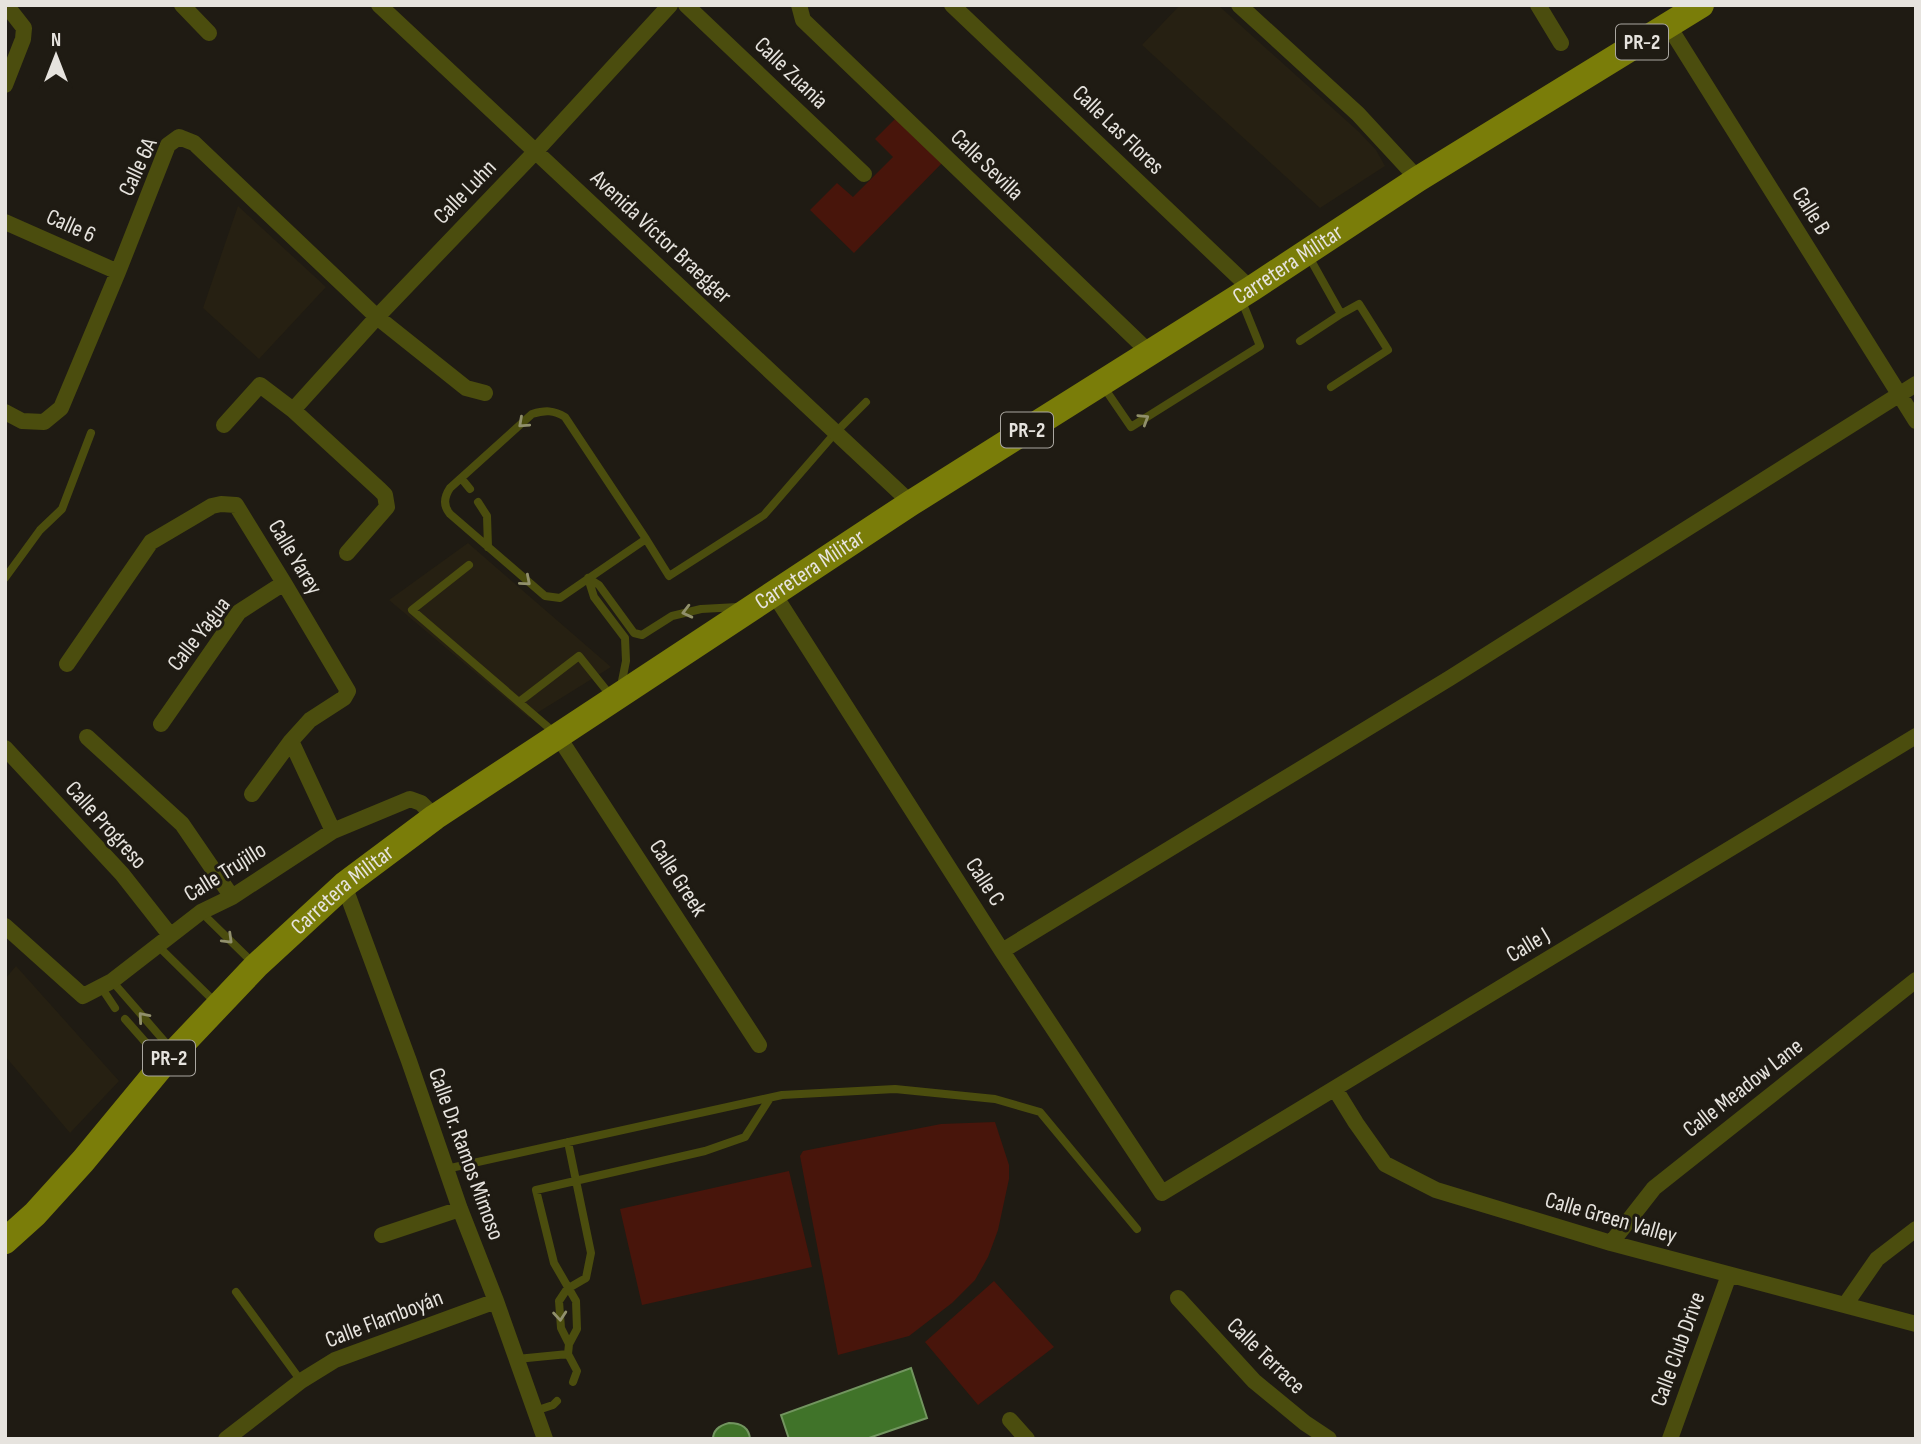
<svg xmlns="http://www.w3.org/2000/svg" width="1921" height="1444" viewBox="0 0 1921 1444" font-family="'Sofia Sans Condensed',sans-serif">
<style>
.built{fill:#262012}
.green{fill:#48150b}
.water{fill:#407329;stroke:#72955f;stroke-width:2}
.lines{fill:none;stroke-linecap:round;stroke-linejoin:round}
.service{stroke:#4b4d0e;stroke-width:8}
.minor{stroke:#4b4d0e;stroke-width:16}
.primary{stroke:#7a7d09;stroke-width:26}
.oneway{stroke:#91906c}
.labels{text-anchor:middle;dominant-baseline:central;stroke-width:6;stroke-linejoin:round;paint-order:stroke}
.shield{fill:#1f1b13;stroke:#aaa7a1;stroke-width:2}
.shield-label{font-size:21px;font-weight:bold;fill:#e6e3de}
.street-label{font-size:23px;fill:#e6e3de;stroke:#1f1b13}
</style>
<rect width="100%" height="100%" fill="#1f1b13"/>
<!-- built -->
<path class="built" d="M 1180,5 L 1218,5 L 1359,132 L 1376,150 L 1385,166 L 1320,208 L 1142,45 Z
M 238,206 L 326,287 L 259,359 L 203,308 Z
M 468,543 L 611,667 L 529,718 L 389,600 Z
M 16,966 L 119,1081 L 70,1133 L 5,1056 L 5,979 Z"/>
<!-- green -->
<path class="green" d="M 898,116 L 944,161 L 854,253 L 810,210 L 837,183 L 853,197 L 893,157 L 875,139 Z
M 995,1122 L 1009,1165 L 1009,1179 L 998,1230 L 988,1257 L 975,1280 L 952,1303 L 909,1336 L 838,1355 L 800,1156 L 803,1151 L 941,1124 Z
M 789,1171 L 812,1267 L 642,1305 L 620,1209 Z
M 994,1281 L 1054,1347 L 978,1405 L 925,1342 Z"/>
<!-- water -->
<path class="water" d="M 911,1368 L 927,1418 L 866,1439 L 789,1439 L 781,1415 Z
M 729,1423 C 740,1423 749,1427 750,1439 L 713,1439 C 713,1429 721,1425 729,1423 Z"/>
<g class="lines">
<!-- service -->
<path class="service" d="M 1308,255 L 1341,314 L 1359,304 L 1388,350 L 1331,387
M 1300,341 L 1341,314
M 1103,386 L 1131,427 L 1260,346 L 1241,299
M 461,478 L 470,489
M 478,502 L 487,516 L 488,547
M 646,539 L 565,417 C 554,410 545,410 532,414 L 450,488 C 444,497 443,506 450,514 L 545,596 L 560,598 L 646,539 L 669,576 L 764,515 L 836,432 L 866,402
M 469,565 L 412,610 L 556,734
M 5,578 L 40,530 L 62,509 L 91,433
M 588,578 L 599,585 L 634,633 L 642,635 L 672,616 L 701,609 L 738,607
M 588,578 L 594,597 L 625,638 L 626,661 L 621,686
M 519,702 L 579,656 L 611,696
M 201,912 L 254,964
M 157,945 L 215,1002
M 112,981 L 172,1050
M 101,987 L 115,1008
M 125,1019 L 162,1061
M 568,1142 L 591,1253 L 586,1278 L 567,1289 L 559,1301 L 561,1328 L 569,1344
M 446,1169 L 782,1095 L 895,1089 L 995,1099 L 1040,1112 L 1137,1229
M 236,1292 L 301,1381
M 517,1359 L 568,1354
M 573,1382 L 577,1371 L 568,1354 L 569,1344 L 577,1329 L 576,1301 L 554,1263 L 536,1190 L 705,1151 L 745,1137 L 770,1098
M 535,1411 L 553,1405 L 557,1401"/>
<!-- minor -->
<path class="minor" d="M 182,5 L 209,33
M 379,5 L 911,503
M 686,5 L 864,174
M 799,5 L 803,20 L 1150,353
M 952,5 L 1251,289
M 1239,5 L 1358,114 L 1418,179
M 1538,5 L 1561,43
M 1668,25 L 1916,421
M 5,85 L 23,39 L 24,28 L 6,5
M 5,222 L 118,272
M 293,410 L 377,317 L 536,151 L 670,5
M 5,412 L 22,421 L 44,422 L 61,408 L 118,272 L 168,145 L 179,137 L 194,143 L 377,317 L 466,388 L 485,393
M 224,425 L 260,385 L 293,410 L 380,490 L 385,495 L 387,507 L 347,553
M 774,594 L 1002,951 L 1162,1193 L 1916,736
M 67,664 L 151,542 L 212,506 L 221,504 L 236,505 L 284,583 L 348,691 L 344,698 L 310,720 L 291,741 L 333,831
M 161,724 L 239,612 L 284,583
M 558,736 L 759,1045
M 87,737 L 182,824 L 232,897
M 5,748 L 122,874 L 170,935
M 252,794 L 291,741
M 344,885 L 409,1061 L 460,1209 L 496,1301 L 545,1439
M 5,926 L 83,996 L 112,981 L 201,912 L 232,897 L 333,831 L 410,799 L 421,803 L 435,817
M 1002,951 L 1450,678 L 1916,384
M 1335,1089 L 1356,1123 L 1385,1164 L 1436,1190 L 1611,1243 L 1916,1324
M 382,1235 L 460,1209
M 1611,1243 L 1654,1188 L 1916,980
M 1178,1298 L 1254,1381 L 1305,1423 L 1329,1439
M 1845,1305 L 1877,1259 L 1916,1229
M 1010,1420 L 1027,1439
M 226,1439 L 301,1381 L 335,1360 L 496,1301
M 1670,1439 L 1729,1275"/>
<!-- primary -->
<path class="primary" id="s1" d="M 5,1241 L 35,1214 L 83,1161 L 164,1063 L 256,966 L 344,885 L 435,817 L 911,503 L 1251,289 L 1418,179 L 1701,5"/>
</g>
<!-- one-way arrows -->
<defs><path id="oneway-chevron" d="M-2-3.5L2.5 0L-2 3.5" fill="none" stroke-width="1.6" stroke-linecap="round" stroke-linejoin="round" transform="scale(1.75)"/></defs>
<g class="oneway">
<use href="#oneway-chevron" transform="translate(1144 419) rotate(-32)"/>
<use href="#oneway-chevron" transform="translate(523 423) rotate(138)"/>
<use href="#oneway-chevron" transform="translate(526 581) rotate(41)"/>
<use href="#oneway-chevron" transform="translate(687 612) rotate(166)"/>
<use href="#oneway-chevron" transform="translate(228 939) rotate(44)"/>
<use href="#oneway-chevron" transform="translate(143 1017) rotate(-131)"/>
<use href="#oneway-chevron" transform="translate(560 1316) rotate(85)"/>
</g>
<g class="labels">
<!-- shield labels -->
<g class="shield">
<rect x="1616" y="24.5" width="52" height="35" rx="5"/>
<rect x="1001" y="412.5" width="52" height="35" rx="5"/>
<rect x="143" y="1040.5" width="52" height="35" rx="5"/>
</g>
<g class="shield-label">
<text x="1642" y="42">PR-2</text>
<text x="1027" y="430">PR-2</text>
<text x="169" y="1058">PR-2</text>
</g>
<!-- street labels -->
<g class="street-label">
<text transform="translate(791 73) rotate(44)">Calle Zuania</text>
<text transform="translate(1118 130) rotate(44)">Calle Las Flores</text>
<text transform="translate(987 165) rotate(44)">Calle Sevilla</text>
<text transform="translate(138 167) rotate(-65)">Calle 6A</text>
<text transform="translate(465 192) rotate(-46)">Calle Luhn</text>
<text transform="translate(1811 211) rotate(58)">Calle B</text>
<text transform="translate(71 226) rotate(24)">Calle 6</text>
<text transform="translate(661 237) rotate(43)">Avenida Víctor Braegger</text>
<text stroke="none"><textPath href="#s1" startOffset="1622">Carretera Militar</textPath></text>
<text transform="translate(295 557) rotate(59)">Calle Yarey</text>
<text stroke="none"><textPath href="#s1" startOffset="1055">Carretera Militar</textPath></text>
<text transform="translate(199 634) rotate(-52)">Calle Yagua</text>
<text transform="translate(106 825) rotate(48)">Calle Progreso</text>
<text transform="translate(225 872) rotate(-32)">Calle Trujillo</text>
<text transform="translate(678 878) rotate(57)">Calle Greek</text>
<text transform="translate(985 882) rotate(57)">Calle C</text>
<text stroke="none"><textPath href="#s1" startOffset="488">Carretera Militar</textPath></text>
<text transform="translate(1528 945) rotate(-31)">Calle J</text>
<text transform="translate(1743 1088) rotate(-38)">Calle Meadow Lane</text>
<text transform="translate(466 1154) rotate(70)">Calle Dr. Ramos Mimoso</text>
<text transform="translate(1611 1218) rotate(16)">Calle Green Valley</text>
<text transform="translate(384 1319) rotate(-21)">Calle Flamboyán</text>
<text transform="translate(1678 1349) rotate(-70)">Calle Club Drive</text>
<text transform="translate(1266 1356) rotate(44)">Calle Terrace</text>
</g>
</g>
<!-- border -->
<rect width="1921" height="1444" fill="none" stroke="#e6e3de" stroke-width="14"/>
<!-- north arrow -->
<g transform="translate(56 56)" stroke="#1f1b13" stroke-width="5" paint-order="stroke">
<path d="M0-5L12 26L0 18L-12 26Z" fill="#e6e3de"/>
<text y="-10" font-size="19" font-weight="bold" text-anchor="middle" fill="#e6e3de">N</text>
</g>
</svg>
